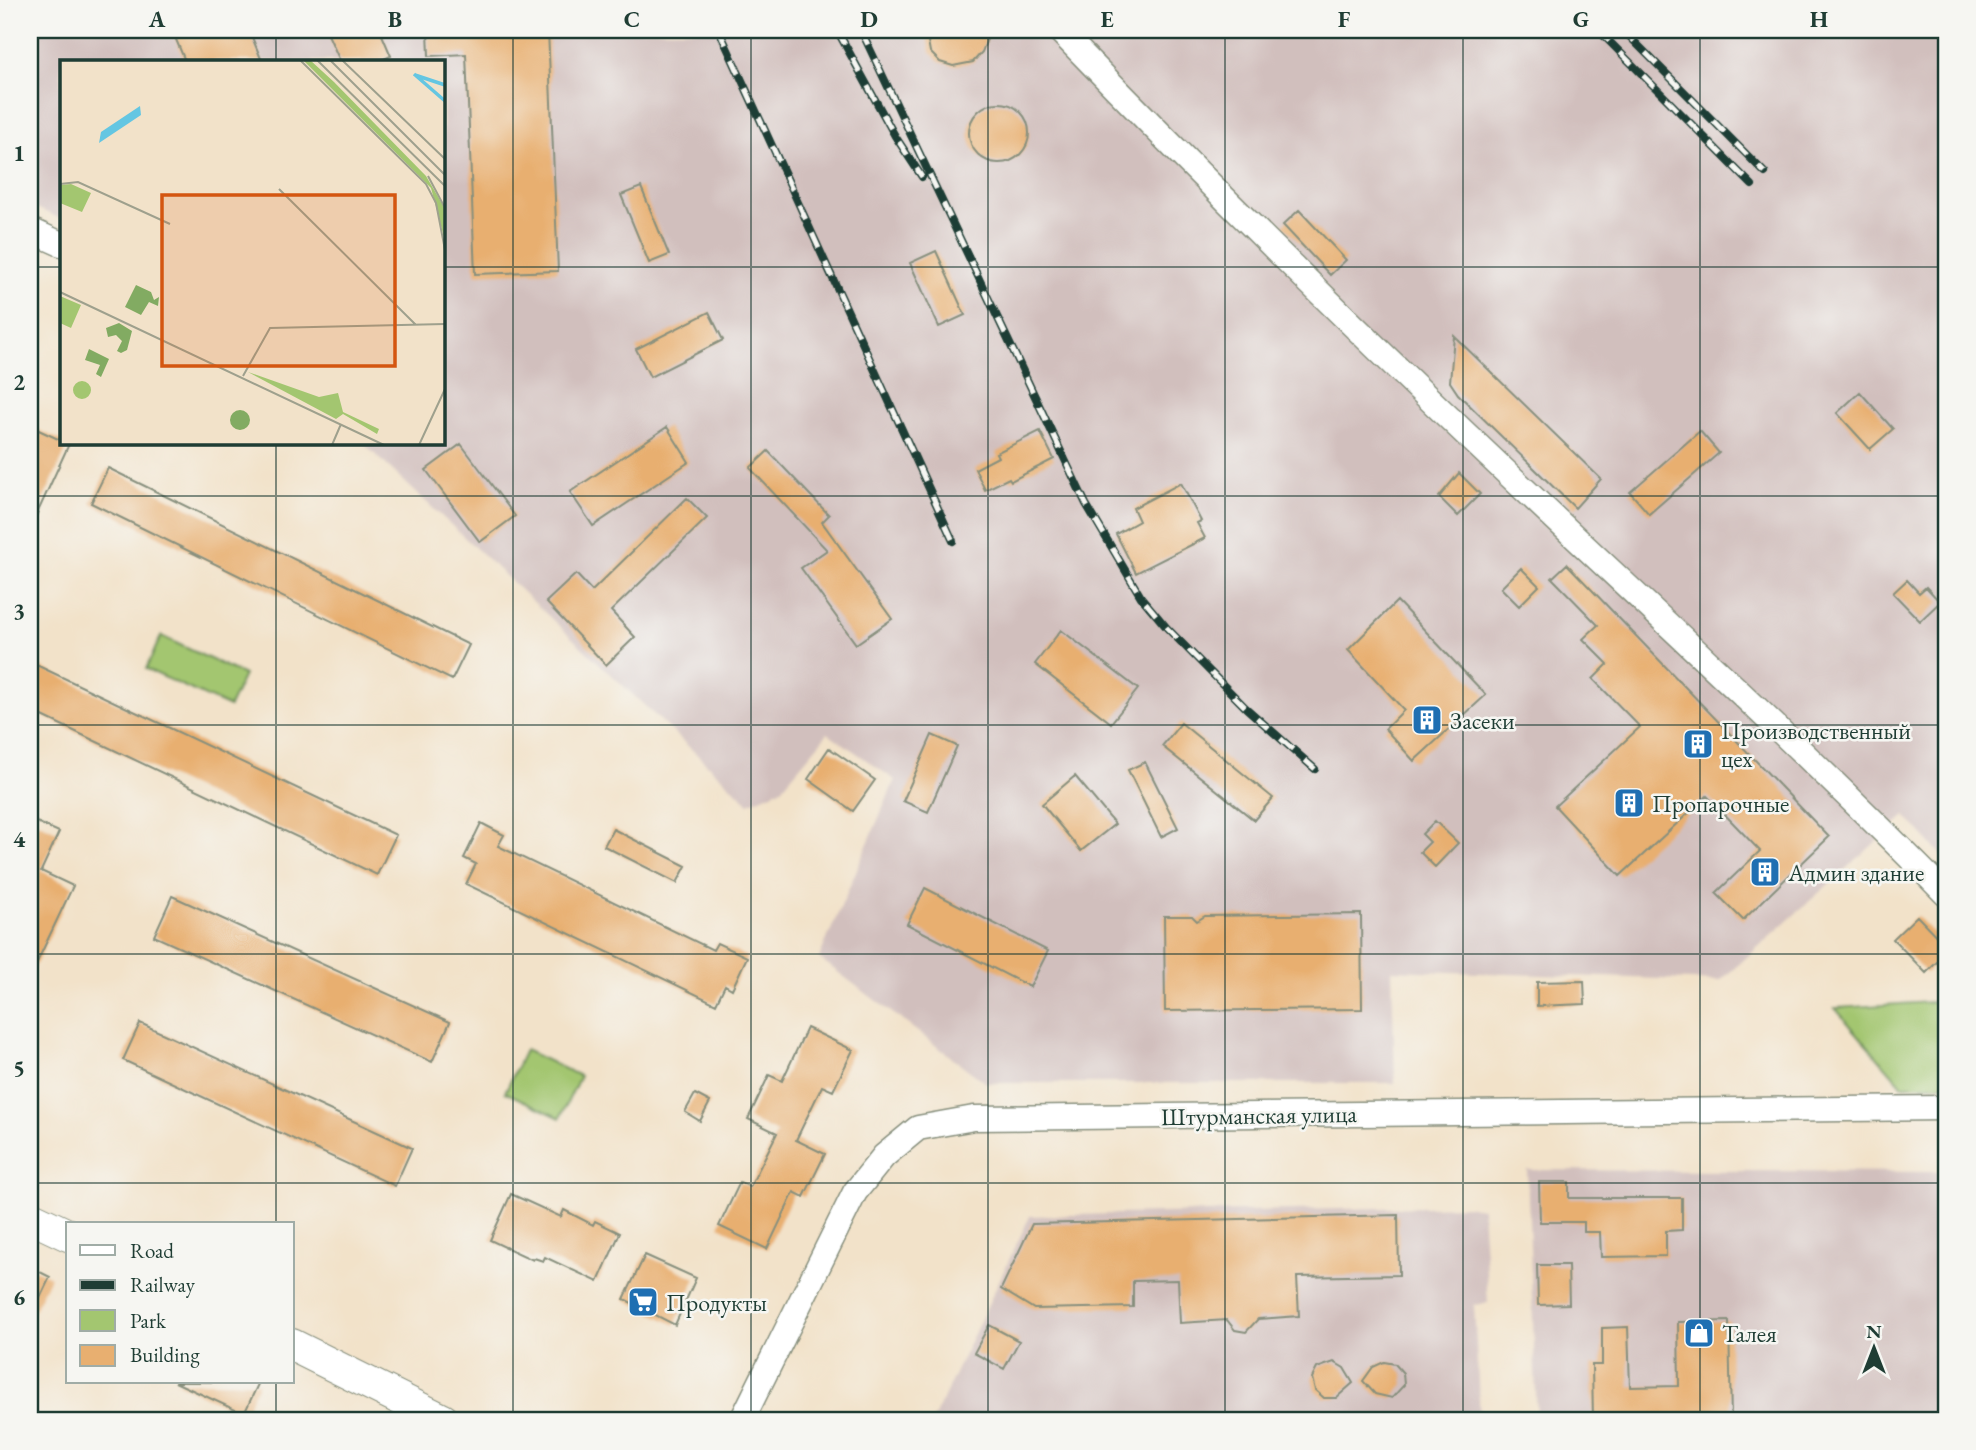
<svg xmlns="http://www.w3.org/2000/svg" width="1976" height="1450" viewBox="0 0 1976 1450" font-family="'EB Garamond',serif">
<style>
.industrial{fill:#d1bfbd}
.green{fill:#a3c670;stroke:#618252;stroke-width:2}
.building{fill:#e8af70}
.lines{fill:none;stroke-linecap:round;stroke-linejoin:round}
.minor-casing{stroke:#88907e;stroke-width:27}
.tertiary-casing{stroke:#88907e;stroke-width:34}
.minor{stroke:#fff;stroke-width:24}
.tertiary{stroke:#fff;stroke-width:32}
.rail-casing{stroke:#1f3d34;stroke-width:8}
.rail{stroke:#f6f6f2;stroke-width:5;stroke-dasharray:16;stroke-linecap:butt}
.grid{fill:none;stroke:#1f3d34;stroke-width:2;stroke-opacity:0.55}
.labels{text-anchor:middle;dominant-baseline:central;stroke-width:5;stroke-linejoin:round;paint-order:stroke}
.poi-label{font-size:24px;fill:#1f3d34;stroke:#f6f6f2;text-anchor:start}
.street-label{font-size:24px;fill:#1f3d34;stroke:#f6f6f2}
.inset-river{fill:none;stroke:#64c6e2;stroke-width:3.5}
.inset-road{fill:none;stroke:#9ea08d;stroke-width:2}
.view{fill:#d45610;fill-opacity:0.15;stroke:#d45610;stroke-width:3.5}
.inset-edge{fill:none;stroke:#1f3d34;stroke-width:3.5}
.neatline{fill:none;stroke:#1f3d34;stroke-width:2.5}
.grid-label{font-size:23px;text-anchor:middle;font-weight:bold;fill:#1f3d34}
</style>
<rect width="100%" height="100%" fill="#f6f6f2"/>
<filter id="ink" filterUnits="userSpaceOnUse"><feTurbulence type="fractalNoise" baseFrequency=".0143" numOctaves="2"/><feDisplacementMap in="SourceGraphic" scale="14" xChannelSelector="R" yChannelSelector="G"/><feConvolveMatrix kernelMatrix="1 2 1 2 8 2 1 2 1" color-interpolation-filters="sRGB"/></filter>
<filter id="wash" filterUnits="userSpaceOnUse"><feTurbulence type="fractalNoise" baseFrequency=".00686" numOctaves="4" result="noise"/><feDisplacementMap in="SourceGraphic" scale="28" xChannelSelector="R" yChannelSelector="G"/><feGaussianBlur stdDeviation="1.57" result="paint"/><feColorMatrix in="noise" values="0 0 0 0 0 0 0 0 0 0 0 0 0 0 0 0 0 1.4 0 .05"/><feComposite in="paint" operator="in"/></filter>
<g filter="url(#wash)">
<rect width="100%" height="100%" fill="#f2e2c9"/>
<!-- industrial -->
<path class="industrial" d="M 30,30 L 1946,30 L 1946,860 L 1905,816 L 1720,981 L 1392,970 L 1395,1083 L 986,1083 L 819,958 L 895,780 L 828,733 L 781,789 L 749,803 L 363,443 L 443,443 L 443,61 L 61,61 L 61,219 L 30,205 Z
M 1527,1170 L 1946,1172 L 1946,1420 L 1537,1420 Z
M 1470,1206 L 1482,1208 L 1488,1303 L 1474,1305 L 1480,1420 L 933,1420 L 1030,1216 Z"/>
<!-- green -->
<path class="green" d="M 161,636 L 244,675 L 229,707 L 146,669 Z
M 1946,1001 L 1946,1085 L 1902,1085 L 1835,1008 Z
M 525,1050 L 580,1076 L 560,1118 L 505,1092 Z"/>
<g id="blocks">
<!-- building -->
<path class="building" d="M 172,30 L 249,30 L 262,61 L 185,61 Z
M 326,30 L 380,30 L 391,56 L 379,61 L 340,61 Z
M 428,30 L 548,30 L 558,271 L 475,274 L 466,54 L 429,56 Z
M 926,30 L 987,30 L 987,39 L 982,52 L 973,62 L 953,66 L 940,62 L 930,52 Z
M969 133a30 30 0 1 1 60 0a30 30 0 1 1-60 0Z
M 641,187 L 669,255 L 649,263 L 621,195 Z
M 1299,210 L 1346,260 L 1330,275 L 1283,225 Z
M 936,251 L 965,315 L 939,327 L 910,263 Z
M 709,312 L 723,340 L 650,377 L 636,349 Z
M 1454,336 L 1601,479 L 1575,508 L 1458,394 L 1450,382 Z
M 1860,392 L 1893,429 L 1870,449 L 1837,413 Z
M 30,426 L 69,444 L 30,529 Z
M 667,427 L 689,462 L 593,526 L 570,492 Z
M 1040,431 L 1054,459 L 1011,481 L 1009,478 L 985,490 L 975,469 L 998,457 L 996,453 Z
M 1700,431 L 1719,453 L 1649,514 L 1630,492 Z
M 461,444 L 515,516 L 480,542 L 426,470 Z
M 768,451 L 829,515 L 822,522 L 892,619 L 856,644 L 801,568 L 827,550 L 750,468 Z
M 108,468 L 469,645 L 452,680 L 91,503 Z
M 1459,473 L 1480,494 L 1458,516 L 1439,497 Z
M 1181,483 L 1201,521 L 1197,523 L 1205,538 L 1136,573 L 1116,534 L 1139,521 L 1133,508 Z
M 687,498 L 707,518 L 611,611 L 635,637 L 606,665 L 546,602 L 576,574 L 592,591 Z
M 1567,564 L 1829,837 L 1743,920 L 1716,893 L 1760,851 L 1707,796 L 1620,876 L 1555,806 L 1640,727 L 1593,679 L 1608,664 L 1583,639 L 1598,625 L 1552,578 Z
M 1521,568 L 1539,586 L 1519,606 L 1501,588 Z
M 1907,580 L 1919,593 L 1926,587 L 1940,602 L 1920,621 L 1893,593 Z
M 1397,601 L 1486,695 L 1414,761 L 1385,729 L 1404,710 L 1348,650 Z
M 1061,630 L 1138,689 L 1111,723 L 1035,664 Z
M 30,662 L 396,835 L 377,875 L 30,710 Z
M 1181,723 L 1273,798 L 1254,820 L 1162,746 Z
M 932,735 L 957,746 L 928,812 L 903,801 Z
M 829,748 L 875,780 L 853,811 L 808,779 Z
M 1145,762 L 1178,828 L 1161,837 L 1128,770 Z
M 1075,776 L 1115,824 L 1081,851 L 1042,804 Z
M 30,819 L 59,832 L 41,871 L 73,886 L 30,977 Z
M 1435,821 L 1458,843 L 1435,867 L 1420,852 L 1430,842 L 1422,834 Z
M 481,823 L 504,835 L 498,846 L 713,950 L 717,943 L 747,957 L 732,989 L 725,985 L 716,1004 L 466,884 L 476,864 L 464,858 Z
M 613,829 L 686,866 L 677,883 L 604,846 Z
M 925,888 L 1048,951 L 1030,987 L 907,924 Z
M 172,896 L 450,1022 L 432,1062 L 154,936 Z
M 1361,914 L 1362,1009 L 1165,1011 L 1164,916 L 1192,916 L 1197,921 L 1205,916 Z
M 1917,916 L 1946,946 L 1946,953 L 1926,973 L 1893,939 Z
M 1584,981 L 1585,1004 L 1537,1006 L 1537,982 Z
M 140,1023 L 412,1148 L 395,1186 L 123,1060 Z
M 807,1028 L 853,1050 L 833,1091 L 822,1086 L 796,1140 L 825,1154 L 804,1197 L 794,1192 L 767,1249 L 719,1226 L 740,1182 L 750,1187 L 777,1133 L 748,1119 L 769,1075 L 782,1081 Z
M 695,1094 L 710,1102 L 700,1121 L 685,1112 Z
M 1539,1182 L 1569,1182 L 1569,1198 L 1682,1198 L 1682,1230 L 1666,1231 L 1666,1256 L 1601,1257 L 1600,1232 L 1584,1232 L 1584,1222 L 1540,1222 Z
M 511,1194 L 561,1217 L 564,1210 L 593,1225 L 595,1221 L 620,1233 L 598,1282 L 545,1257 L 543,1261 L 534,1258 L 533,1260 L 490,1240 Z
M 1398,1215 L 1399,1275 L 1297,1277 L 1299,1316 L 1258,1319 L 1246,1332 L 1235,1330 L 1227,1320 L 1180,1323 L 1178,1280 L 1133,1281 L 1133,1307 L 1034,1309 L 1001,1289 L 1032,1224 Z
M 645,1255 L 696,1278 L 675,1325 L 624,1299 Z
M 1537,1265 L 1568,1265 L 1569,1304 L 1538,1305 Z
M 30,1267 L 50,1277 L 30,1319 Z
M 1729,1321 L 1731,1420 L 1593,1420 L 1592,1365 L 1602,1365 L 1602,1328 L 1628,1327 L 1630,1387 L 1679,1386 L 1678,1322 Z
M 989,1325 L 1019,1341 L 1004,1369 L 974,1353 Z
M 1334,1362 L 1344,1368 L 1353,1383 L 1336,1398 L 1324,1398 L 1315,1390 L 1312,1378 L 1317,1368 Z
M 1384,1362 L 1395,1364 L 1403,1373 L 1404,1385 L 1392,1398 L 1375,1394 L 1363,1381 L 1373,1367 Z
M 175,1382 L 259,1382 L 244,1414 Z"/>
</g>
</g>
<g filter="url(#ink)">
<use href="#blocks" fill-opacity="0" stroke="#88907e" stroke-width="2"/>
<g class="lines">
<!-- minor casing -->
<g class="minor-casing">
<path id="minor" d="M 1059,30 C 1177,152 1297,272 1420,390 C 1595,559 1776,721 1946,894
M 30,230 L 61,244
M 742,1420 L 855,1192 L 884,1156 L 918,1128 L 974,1118 L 1946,1108"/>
</g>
<!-- tertiary casing -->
<g class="tertiary-casing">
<path id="tertiary" d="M 30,1217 L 68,1235
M 292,1345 L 443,1420"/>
</g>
<!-- minor -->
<use href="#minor" class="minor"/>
<!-- tertiary -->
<use href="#tertiary" class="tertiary"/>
<!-- rail casing -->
<g class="rail-casing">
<path id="rail" d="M 719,30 L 953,541
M 837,30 L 895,136 L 922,177
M 861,30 L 1086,504 L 1141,597 L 1167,628 L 1246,708 L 1315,769
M 1598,30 L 1752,185
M 1623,30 L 1765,173"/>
</g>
<!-- rail -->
<use href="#rail" class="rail"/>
</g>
</g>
<!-- grid -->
<path class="grid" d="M 276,30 L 276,61M 513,30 L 513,1420M 751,30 L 751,1420M 988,30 L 988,1420M 1225,30 L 1225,1420M 1463,30 L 1463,1420M 1700,30 L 1700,1420M 30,267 L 61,267M 443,267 L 1946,267M 276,443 L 276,1224M 30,496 L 1946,496M 30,725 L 1946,725M 30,954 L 1946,954M 30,1183 L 1946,1183M 276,1382 L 276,1420"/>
<!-- icons -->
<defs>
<g id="building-square" transform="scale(1.575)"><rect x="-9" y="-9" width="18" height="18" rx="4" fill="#1f6fb2" stroke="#f6f6f2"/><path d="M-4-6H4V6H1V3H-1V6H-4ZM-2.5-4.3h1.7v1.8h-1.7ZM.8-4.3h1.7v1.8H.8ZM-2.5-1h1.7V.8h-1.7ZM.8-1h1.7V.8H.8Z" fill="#fff"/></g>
<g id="supermarket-square" transform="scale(1.575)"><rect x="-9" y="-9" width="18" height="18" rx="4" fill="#1f6fb2" stroke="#f6f6f2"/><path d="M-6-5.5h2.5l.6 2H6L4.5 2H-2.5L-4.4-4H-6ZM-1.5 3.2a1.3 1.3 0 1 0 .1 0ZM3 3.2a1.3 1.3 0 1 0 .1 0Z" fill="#fff"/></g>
<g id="shop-square" transform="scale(1.575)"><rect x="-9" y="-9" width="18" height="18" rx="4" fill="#1f6fb2" stroke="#f6f6f2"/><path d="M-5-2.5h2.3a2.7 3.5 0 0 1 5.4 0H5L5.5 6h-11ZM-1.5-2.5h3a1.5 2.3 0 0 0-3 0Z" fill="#fff"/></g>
</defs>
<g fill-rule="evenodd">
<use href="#building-square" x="1427" y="720"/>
<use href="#building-square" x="1698" y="744"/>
<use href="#building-square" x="1629" y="803"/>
<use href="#building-square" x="1765" y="872"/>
<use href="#supermarket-square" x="643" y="1302"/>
<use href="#shop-square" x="1699" y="1333"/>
</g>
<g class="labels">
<!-- poi labels -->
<g class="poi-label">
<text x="1450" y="720">Засеки</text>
<text x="1721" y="730">Производственный<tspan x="1721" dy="28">цех</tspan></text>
<text x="1652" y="803">Пропарочные</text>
<text x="1788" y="872">Админ здание</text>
<text x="666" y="1302">Продукты</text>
<text x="1722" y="1333">Талея</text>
</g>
<!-- street labels -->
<g class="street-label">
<text transform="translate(1259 1115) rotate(-1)">Штурманская улица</text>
</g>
</g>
<!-- overview -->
<g transform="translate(60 60)">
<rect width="385" height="385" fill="#f2e2c9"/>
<path d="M 243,0 L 250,0 L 274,22 L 366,116 L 384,147 L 385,181 L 371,128 ZM 11,124 L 31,133 L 22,152 L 0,143 L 0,125 ZM 0,236 L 21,245 L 11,268 L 0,263 ZM 188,312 L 259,337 L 278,333 L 283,352 L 319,369 L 317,374 L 283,354 L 276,359 ZM13 330a9 9 0 1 1 18 0a9 9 0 1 1-18 0Z" fill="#a3c670"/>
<path d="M 76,225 L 91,232 L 94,240 L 99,237 L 98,246 L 89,242 L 81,255 L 65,247 ZM 59,263 L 72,271 L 67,290 L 61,293 L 57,291 L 62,281 L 56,275 L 48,277 L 46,268 ZM 29,289 L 49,299 L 41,317 L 36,314 L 40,305 L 25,300 ZM170 360a10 10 0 1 1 20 0a10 10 0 1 1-20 0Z" fill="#82ab62"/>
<path d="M 80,46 L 81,55 L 39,83 L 41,72 Z" fill="#64c6e2"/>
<path class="inset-river" d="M 354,14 L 385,41M 355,15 L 385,25"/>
<path class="inset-road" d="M 240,0 L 366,124 L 376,143 L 385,190M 257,0 L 385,126M 270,0 L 385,115M 282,0 L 385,99M 368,116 L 385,148M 0,124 L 18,122 L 110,164M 219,129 L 356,265M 0,232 L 324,385M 183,316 L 210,268 L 385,264M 272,385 L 281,364M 359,385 L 385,329"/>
<path class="view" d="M 102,135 L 335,135 L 335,306 L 102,306 Z"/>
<rect width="385" height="385" class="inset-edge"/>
</g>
<!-- margin -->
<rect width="1976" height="1450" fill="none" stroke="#f6f6f2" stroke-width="77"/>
<!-- legend -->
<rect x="66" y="1222" width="228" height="161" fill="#f6f6f2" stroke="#a0aca6" stroke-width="2"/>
<rect x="80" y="1245" width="35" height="10" fill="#ffffff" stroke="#a0aca6" stroke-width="2"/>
<text x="130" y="1258" font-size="21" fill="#1f3d34">Road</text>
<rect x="80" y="1280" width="35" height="10" fill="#1f3d34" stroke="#a0aca6" stroke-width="2"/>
<text x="130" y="1292" font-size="21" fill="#1f3d34">Railway</text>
<rect x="80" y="1310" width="35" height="21" fill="#a3c670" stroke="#a0aca6" stroke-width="2"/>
<text x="130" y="1328" font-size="21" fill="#1f3d34">Park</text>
<rect x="80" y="1345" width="35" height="21" fill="#e8af70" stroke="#a0aca6" stroke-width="2"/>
<text x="130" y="1362" font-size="21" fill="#1f3d34">Building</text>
<!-- north arrow -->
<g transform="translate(1874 1348)" stroke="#f6f6f2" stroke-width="5" paint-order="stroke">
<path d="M0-5L12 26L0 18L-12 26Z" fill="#1f3d34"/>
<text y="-10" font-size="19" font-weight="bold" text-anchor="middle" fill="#1f3d34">N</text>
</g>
<rect x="38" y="38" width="1900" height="1374" class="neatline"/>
<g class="grid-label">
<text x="157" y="27">A</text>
<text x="395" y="27">B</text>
<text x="632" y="27">C</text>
<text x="869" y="27">D</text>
<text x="1107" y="27">E</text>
<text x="1344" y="27">F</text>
<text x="1581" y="27">G</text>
<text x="1819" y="27">H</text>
<text x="19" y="161">1</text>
<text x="19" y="390">2</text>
<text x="19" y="619">3</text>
<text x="19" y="847">4</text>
<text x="19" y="1076">5</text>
<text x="19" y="1305">6</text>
</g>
</svg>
